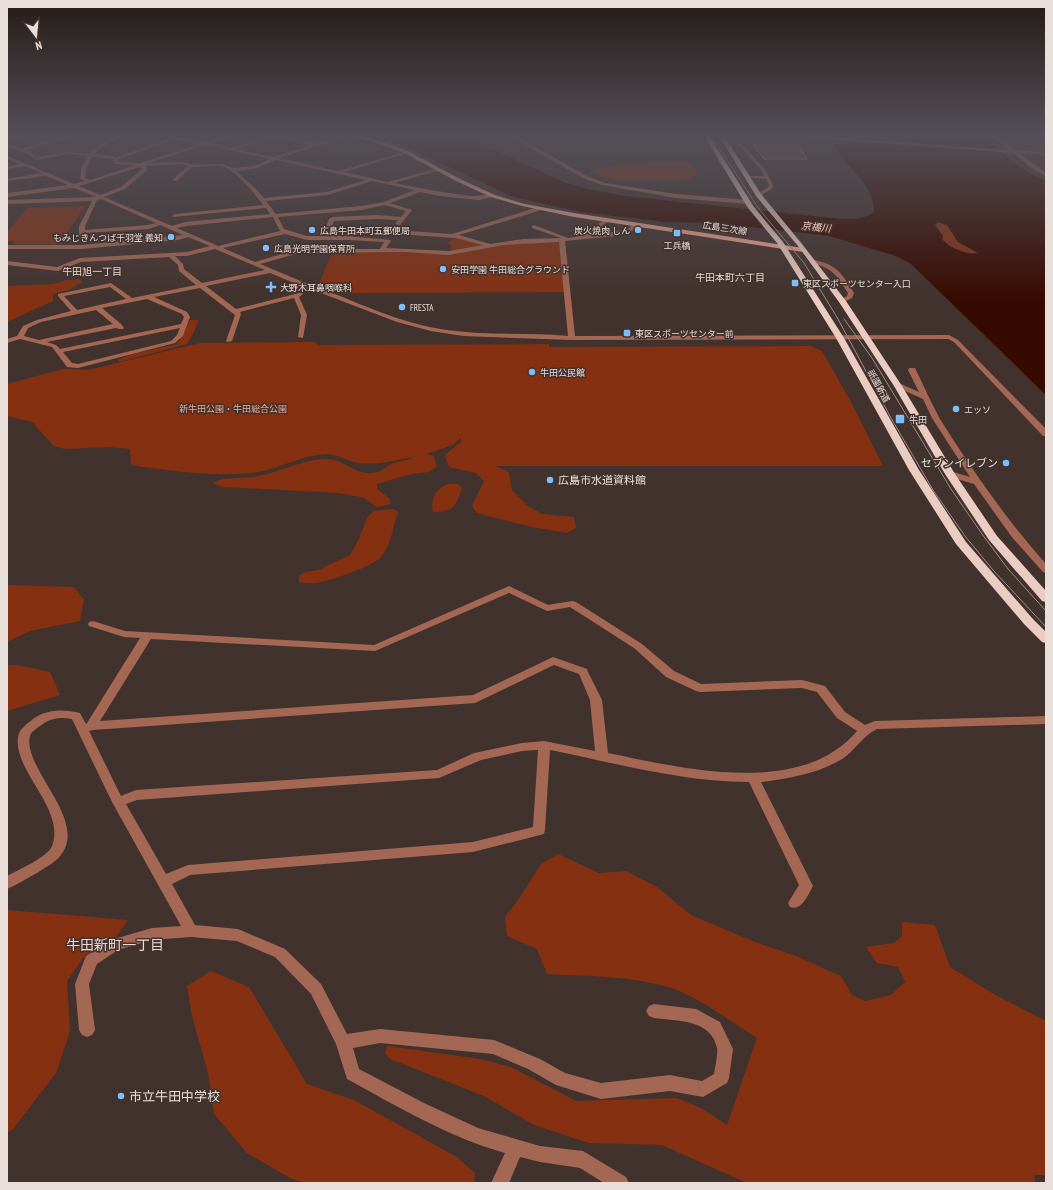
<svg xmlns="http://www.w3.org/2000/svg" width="1053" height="1190" viewBox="0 0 1053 1190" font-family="'PT Sans Narrow','Noto Sans JP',sans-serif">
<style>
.green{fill:#853011}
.water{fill:#370a00;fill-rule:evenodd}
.building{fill:#6a5953;stroke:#b3a099}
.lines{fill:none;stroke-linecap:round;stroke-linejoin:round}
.minor{fill:#a36753;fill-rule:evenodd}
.major{fill:#efa58d;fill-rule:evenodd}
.highway{fill:#ebccc2;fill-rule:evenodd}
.tram{stroke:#9c8f8b;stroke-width:1}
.poi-dot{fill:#7fbdfa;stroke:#42322d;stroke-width:1.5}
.labels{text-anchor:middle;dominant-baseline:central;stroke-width:3;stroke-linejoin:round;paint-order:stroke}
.far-street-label{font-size:9px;fill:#e8deda;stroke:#42322d}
.far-poi-label{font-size:9px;fill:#e8deda;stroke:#42322d;text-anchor:start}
.far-park-label{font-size:9px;fill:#f5ab93;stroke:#42322d}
.far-water-label{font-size:10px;font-style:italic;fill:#f7c4b3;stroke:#42322d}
.far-neighbourhood-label{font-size:10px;fill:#ecd7d1;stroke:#42322d}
.poi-label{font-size:11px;fill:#e8deda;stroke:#42322d;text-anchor:end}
.near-poi-label{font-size:13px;fill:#e8deda;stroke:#42322d;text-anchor:start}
.near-neighbourhood-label{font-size:14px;fill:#ecd7d1;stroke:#42322d}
</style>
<rect width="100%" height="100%" fill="#42322d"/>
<!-- green -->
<path class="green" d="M 690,162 L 697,172 L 697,175 L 691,178 L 681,180 L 613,180 L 598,176 L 593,169 L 618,166 L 617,163 Z
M 85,206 L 60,244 L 12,244 L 16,241 L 7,241 L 7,233 L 27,208 Z
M 938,222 L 947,225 L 958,242 L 979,253 C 968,256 948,247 942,239 L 943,236 L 935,225 Z
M 456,237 L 486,245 L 452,251 L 450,244 L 447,243 Z
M 555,242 L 559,243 L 564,292 L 349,293 L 344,294 L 319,284 L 332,252 L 404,252 L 449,254 L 505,244 Z
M 79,279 L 82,282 L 69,290 L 53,294 L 53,301 L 7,322 L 7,286 L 53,284 L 66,280 Z
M 190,320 L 198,320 L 194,332 L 187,344 L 119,362 L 118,360 L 133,354 L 177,344 L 183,335 Z
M 314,342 L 319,345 L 549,344 L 549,347 L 570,347 L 810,346 L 822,351 L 852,404 L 883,466 L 496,466 L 509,472 L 512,490 L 528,506 L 542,514 L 574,517 L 576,528 L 567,533 L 532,527 L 477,513 L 472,506 L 484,481 L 476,473 L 449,467 L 445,455 L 462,441 L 460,438 L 453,445 L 426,454 L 434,456 L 437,466 L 430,472 L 411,474 L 377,484 L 377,489 L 390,499 L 390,504 L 377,507 L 364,498 L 339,493 L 223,487 L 213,483 C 225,476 238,479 252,477 C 277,474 302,459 326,459 C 340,458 354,472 366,473 C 382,474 384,467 394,463 C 401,461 409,460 414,457 C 396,460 376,466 357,463 C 347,461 337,454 326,454 C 302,455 281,468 258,472 C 220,478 169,471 131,465 L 130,449 L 109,447 L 65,449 L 54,446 L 32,422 L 7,416 L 7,384 L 63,369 L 88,370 L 200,343 Z
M 448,484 L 458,484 L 462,488 C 455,507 455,511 433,512 C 430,498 436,489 448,484 Z
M 393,509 L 398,512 C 393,526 391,547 380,558 C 371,567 328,582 315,583 C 310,583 304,583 299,582 L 299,576 L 305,572 L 318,570 L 350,555 L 358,541 L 367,518 L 373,511 Z
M 7,585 L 74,587 L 84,600 L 80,621 L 30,631 L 7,642 Z
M 7,665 L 17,665 L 50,672 L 60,695 L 7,711 Z
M 558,854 L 599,873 L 626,871 L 657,887 L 691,915 L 755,942 L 796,956 L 841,976 L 852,995 L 865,1001 L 891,995 L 905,982 L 898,967 L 877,963 L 866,947 L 894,943 L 902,936 L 902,922 L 935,925 L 950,967 L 992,993 L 1046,1021 L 1046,1175 L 1034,1175 L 1035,1183 L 747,1183 L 662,1145 L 589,1143 L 534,1125 L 484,1096 L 390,1059 L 385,1053 L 387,1046 L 481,1059 L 511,1067 L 576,1101 L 677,1098 L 703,1109 L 727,1125 L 757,1038 C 732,1022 693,993 665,986 C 627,976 586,976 547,974 L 537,949 L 507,936 L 505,917 L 521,896 L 541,864 Z
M 7,910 L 128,920 L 116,937 L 84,957 L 67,981 L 70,1031 L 56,1073 L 13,1129 L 7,1133 Z
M 211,971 L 249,987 L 307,1084 L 354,1100 L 457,1157 L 475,1173 L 474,1183 L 305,1183 L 290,1178 L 247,1153 L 214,1114 L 208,1073 L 192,1016 L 187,986 Z"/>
<!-- water -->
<path class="water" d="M 368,134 L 456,134 L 475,141 L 566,183 L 584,188 L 625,196 L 842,219 C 854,219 865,219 874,212 C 876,185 847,169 835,147 C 833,143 833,138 832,134 L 979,134 L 1013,162 L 1033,175 L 1046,181 L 1046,395 L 911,264 L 896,256 L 829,236 L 715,223 L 666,222 L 582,212 L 544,204 L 511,196 L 404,146 ZM 938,222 L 947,225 L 958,242 L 978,253 C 968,256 948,247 942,239 L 943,236 L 935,225 Z"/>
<!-- building -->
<path class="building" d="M 753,145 L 799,145 L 807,159 L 764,159 Z"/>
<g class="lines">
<!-- minor -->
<path class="minor" d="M 24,134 L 33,134 L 7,141 L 7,139 Z
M 73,134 L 82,134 L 26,150 L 30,151 L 37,157 L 68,152 L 89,154 C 98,144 113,134 126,134 L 103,147 L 94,154 L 117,157 L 171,138 L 157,134 C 173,134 188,141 204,142 C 214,143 225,134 237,134 L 210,144 L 231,148 L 277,135 L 318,143 L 351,134 L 351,136 L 279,158 L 338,171 L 408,151 L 408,153 L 344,172 L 388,182 L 438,168 L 440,170 L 394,183 C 420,188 445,193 471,196 C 478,196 490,193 496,196 L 479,200 L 439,196 L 420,192 L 390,203 L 412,210 L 400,225 L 395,224 L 398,220 L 377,219 L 334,221 L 331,228 L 326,227 L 329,219 L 332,217 L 377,215 L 401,217 L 406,211 L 385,205 L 361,210 L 278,217 L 284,229 L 307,236 L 348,236 L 390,240 L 391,241 L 386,248 L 449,251 L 483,245 L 456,238 L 395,234 L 392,232 L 395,230 L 452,234 L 538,207 L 541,209 L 540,210 L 529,214 L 459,235 L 490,244 L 523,239 L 561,238 L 532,228 L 532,226 L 534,225 L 568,238 L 581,236 L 607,218 L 610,220 L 609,221 L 588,235 L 627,230 L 634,223 L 638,223 L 638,225 L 631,232 L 617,236 L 565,241 L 575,336 L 949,335 L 958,340 L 1046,429 L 1046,436 L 1043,436 L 954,342 L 948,339 L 572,340 L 463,336 L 431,331 L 397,322 L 321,293 L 311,290 L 270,273 L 206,286 L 236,309 L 303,292 L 303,294 L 299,297 L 307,315 L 303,338 L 298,337 L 301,315 L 294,298 L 240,312 L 241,314 L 232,341 L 227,342 L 226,341 L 235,315 L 200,288 L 154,297 L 187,312 L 190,317 L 183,336 L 175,343 L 78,368 L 67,367 L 52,347 L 20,339 L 7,343 L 7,339 L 17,336 L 23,326 L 37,320 L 71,311 L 58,296 L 58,294 L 111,283 L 132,298 L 196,285 L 179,271 L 178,265 L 169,257 L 81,262 L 58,271 L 7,265 L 7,261 L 57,267 L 80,258 L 187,252 L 210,246 L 188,237 L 178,240 L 82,249 L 7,249 L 7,245 L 82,245 L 183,235 L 160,225 L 149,229 L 85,233 L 85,237 L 82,239 L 79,237 L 79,226 L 92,201 L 7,204 L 7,200 L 96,197 L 74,188 L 7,197 L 7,193 L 68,185 L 46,176 L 7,181 L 7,179 L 41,173 L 25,166 L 7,169 L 7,167 L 20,164 L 7,159 L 7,156 L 74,184 L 85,181 L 80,179 L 81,170 L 87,156 L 68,154 L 36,160 L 26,153 L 7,147 L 7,145 L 21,148 ZM 277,137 L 312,145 L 273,157 L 237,149 ZM 176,139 L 200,144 L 140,163 L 118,162 L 119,159 ZM 205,145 L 270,159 L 254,166 L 233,168 L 222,164 L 194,165 L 183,162 L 150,163 ZM 92,157 L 114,159 L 113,163 L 115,164 L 136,165 L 90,180 L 85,178 L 86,170 ZM 276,160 L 366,180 L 327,192 L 264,198 L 257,190 L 236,171 L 257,168 ZM 183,164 L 188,166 L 173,179 L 173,181 L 177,181 L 192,167 C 201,167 212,165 221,166 C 235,169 255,194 263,205 L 175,214 L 173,215 L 173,217 L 266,208 L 270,214 L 185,222 L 172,226 L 104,197 L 125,189 L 147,170 L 145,166 ZM 140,167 L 142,169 L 121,187 L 100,195 L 79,186 ZM 372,181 L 415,190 L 384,202 L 361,206 L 276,214 L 266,201 L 328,195 ZM 101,199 L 156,223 L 148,225 L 85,230 L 85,226 L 97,200 ZM 273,217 L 280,231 L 218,246 L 177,228 L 186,226 ZM 285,234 L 307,240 L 348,240 L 384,242 L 380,249 L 299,249 L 255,262 L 223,248 ZM 559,242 L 568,336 C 528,332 487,336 447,330 C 404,324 365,306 325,290 L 315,287 L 260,264 L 299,253 L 405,252 L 449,255 L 504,245 ZM 215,249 L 265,270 L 202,283 L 184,269 L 183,264 L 175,256 L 187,256 ZM 110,287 L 126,299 L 77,310 L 64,296 ZM 147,299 L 182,314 L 184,317 L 181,324 L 60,349 L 56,345 L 47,342 L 116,328 L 119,329 L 123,329 L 124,328 L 121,324 L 102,308 ZM 96,310 L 113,324 L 39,340 L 24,336 L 28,328 L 41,322 ZM 180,328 L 177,335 L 171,341 L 78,364 L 72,363 L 63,352 Z
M 506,134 L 512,134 L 587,176 L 605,183 L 676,194 L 748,200 L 751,202 L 748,204 L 676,198 L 602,185 L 583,178 Z
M 513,134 L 554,134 L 552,135 Z
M 761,134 L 788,134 L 1009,150 L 989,134 L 994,134 L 1015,150 L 1046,153 L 1046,155 L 1019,153 L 1046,173 L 1046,176 L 1034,170 L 1013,153 Z
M 739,141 L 765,169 L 773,185 L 772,189 L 760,196 L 755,195 L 768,187 L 769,185 L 766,179 L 744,177 L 746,176 L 764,176 L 761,170 L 737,143 Z
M 814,260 C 838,265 842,274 854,293 L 852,298 L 844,302 L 840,302 L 840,300 L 847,296 L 848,293 C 837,276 833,268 812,263 L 811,262 Z
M 909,368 L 915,368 L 916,370 C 924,386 931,403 940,419 C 972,470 1006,519 1046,564 L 1046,573 L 1043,572 L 1011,536 L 974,484 L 947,476 L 946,474 L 950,471 L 970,477 L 932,418 L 923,399 L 894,386 L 895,384 L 901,384 L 919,392 L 908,370 Z
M 509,586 L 548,605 L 572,601 L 576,602 L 642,644 L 674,671 L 701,684 L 802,680 L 825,686 L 845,712 L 865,725 L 875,721 L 1046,716 L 1046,724 L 877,729 C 862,736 855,751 842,759 C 820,773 787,779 761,782 L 813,886 C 808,895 802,911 790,907 L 788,903 L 799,885 L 749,782 C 682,782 615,763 550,750 L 545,830 L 544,834 L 473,852 L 190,875 L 172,884 L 195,925 L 238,929 L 285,949 L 321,984 L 347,1034 L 380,1029 L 494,1040 L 540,1059 L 565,1073 L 601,1083 L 670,1075 L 702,1081 L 714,1074 C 715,1066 718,1056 717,1048 C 711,1019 677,1021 654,1018 L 649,1016 L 646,1011 L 649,1006 L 654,1004 L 696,1009 L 720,1022 L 733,1049 L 729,1078 L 727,1083 L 703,1097 L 670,1091 L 601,1099 L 556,1085 L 528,1069 L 493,1054 L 380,1043 L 353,1048 L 359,1069 L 424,1103 L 478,1128 L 540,1146 L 583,1151 L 626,1177 L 629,1183 L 604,1183 L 580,1168 L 540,1162 L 520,1157 L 509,1183 L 491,1183 L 505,1153 C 449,1137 398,1107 347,1079 L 336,1044 L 311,994 L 275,957 L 237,941 L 191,937 L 152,940 L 118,950 L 97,964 L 89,984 L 95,1030 L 92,1035 L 87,1037 L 82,1035 L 79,1030 L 75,984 L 86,956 L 114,939 L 152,928 L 181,926 L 112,802 L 72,719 C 59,717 51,718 40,726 C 37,728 31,732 30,736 C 22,767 85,817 63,852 C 57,862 46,867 37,873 C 27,878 17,885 7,889 L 7,876 C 18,870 48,857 52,846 C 66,809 13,771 18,737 C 19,729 27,724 33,719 C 47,709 64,709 80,713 L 86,724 L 87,723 L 140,638 L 124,637 L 89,626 L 88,624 L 89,622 L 93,621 L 125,631 L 374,645 ZM 509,593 L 547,611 L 570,607 L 634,648 L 666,677 L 696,691 L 700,692 L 802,688 L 817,692 L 837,718 L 857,731 C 801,798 681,768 608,753 L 602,700 L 588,672 L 587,669 L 553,657 L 473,695 L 100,721 L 151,639 L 375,651 ZM 554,665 L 579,674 L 590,700 L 595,751 L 544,741 L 522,743 L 474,753 L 437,770 L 136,790 L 121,796 L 89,731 L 93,730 L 475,703 ZM 538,750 L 533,827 L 473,842 L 188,865 L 166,874 L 126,804 L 137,800 L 439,778 L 481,760 L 522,751 Z"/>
<!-- major -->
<path class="major" d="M 354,134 L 387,143 L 408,151 L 460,179 L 495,195 L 525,204 L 574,213 L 803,248 L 806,250 L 803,252 L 574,217 L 522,206 L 491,197 L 456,181 L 404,153 L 383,145 L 345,134 Z"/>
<!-- highway -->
<path class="highway" d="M 703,134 L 708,134 L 754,207 L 783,242 L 844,338 L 919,470 L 966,542 L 1032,618 L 1046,632 L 1046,643 L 1042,642 L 1024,624 L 956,544 L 909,470 L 836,338 L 777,243 L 748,208 Z
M 718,134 L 723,134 L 761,194 L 802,244 L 846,301 L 902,386 L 955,474 L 997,536 L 1046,591 L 1046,602 L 1042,601 L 989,540 L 945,474 L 894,386 L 839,302 L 798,246 L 756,196 Z"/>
<!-- tram -->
<path class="tram" d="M 710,134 L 759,209 L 804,263 L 838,319 L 891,418 L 933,490 L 965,536 L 993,570 L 1046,627
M 844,319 L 872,358 L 951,489 L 982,534 L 1008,569 L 1046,611"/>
</g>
<!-- sky -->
<linearGradient id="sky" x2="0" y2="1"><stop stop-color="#241c19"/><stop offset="0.45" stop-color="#544f57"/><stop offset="1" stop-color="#544f57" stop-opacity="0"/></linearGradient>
<rect width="1053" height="301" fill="url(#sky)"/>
<!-- markers -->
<g class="poi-dot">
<circle cx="312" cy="230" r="4"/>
<circle cx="638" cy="230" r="4"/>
<rect x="673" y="229" width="8" height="8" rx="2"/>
<circle cx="171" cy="237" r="4"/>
<circle cx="266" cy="248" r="4"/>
<circle cx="443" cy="269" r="4"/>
<rect x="791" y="279" width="8" height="8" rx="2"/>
<path d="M269 281h4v4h4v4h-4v4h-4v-4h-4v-4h4z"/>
<circle cx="402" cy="307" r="4"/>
<rect x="623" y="329" width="8" height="8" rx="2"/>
<circle cx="532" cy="372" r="4"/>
<circle cx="956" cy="409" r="4"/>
<rect x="895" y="414" width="10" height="10" rx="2"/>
<circle cx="1006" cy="463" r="4"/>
<circle cx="550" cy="480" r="4"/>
<circle cx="121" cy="1096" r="4"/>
</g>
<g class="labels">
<!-- far-street labels -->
<g class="far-street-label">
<text transform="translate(725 228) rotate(9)">広島三次線</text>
<text transform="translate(879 386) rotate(61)">祇園新道</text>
</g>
<!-- far-poi labels -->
<g class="far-poi-label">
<text x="320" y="230">広島牛田本町五郵便局</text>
<text x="630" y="230" text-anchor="end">炭火焼肉 しん</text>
<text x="163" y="237" text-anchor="end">もみじきんつば千羽堂 義知</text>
<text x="677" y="245" text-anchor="middle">工兵橋</text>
<text x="274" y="248">広島光明学園保育所</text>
<text x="451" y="269">安田学園 牛田総合グラウンド</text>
<text x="803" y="283">東区スポーツセンター入口</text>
<text x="280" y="287">大野木耳鼻咽喉科</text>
<text x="410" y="307">FRESTA</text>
<text x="635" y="333">東区スポーツセンター前</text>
<text x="540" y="372">牛田公民館</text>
<text x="964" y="409">エッソ</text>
<text x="909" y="419">牛田</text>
</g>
<!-- far-park labels -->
<g class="far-park-label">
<text x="233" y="408">新牛田公園・牛田総合公園</text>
</g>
<!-- far-water labels -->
<g class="far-water-label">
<text transform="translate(816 227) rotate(6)">京橋川</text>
</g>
<!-- far-neighbourhood labels -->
<g class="far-neighbourhood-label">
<text x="92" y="271">牛田旭一丁目</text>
<text x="730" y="277">牛田本町六丁目</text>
</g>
<!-- poi labels -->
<g class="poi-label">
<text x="998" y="463">セブンイレブン</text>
<text x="558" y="480" text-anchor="start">広島市水道資料館</text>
</g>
<!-- near-poi labels -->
<g class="near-poi-label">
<text x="129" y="1096">市立牛田中学校</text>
</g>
<!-- near-neighbourhood labels -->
<g class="near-neighbourhood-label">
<text x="115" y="945">牛田新町一丁目</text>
</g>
</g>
<!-- border -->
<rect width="1053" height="1190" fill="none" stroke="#e8deda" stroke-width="16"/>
<!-- north arrow -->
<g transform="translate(36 36) rotate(164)" stroke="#42322d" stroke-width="3" paint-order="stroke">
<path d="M0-3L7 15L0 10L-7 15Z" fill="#e8deda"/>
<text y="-6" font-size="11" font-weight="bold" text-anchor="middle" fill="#e8deda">N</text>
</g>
</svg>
